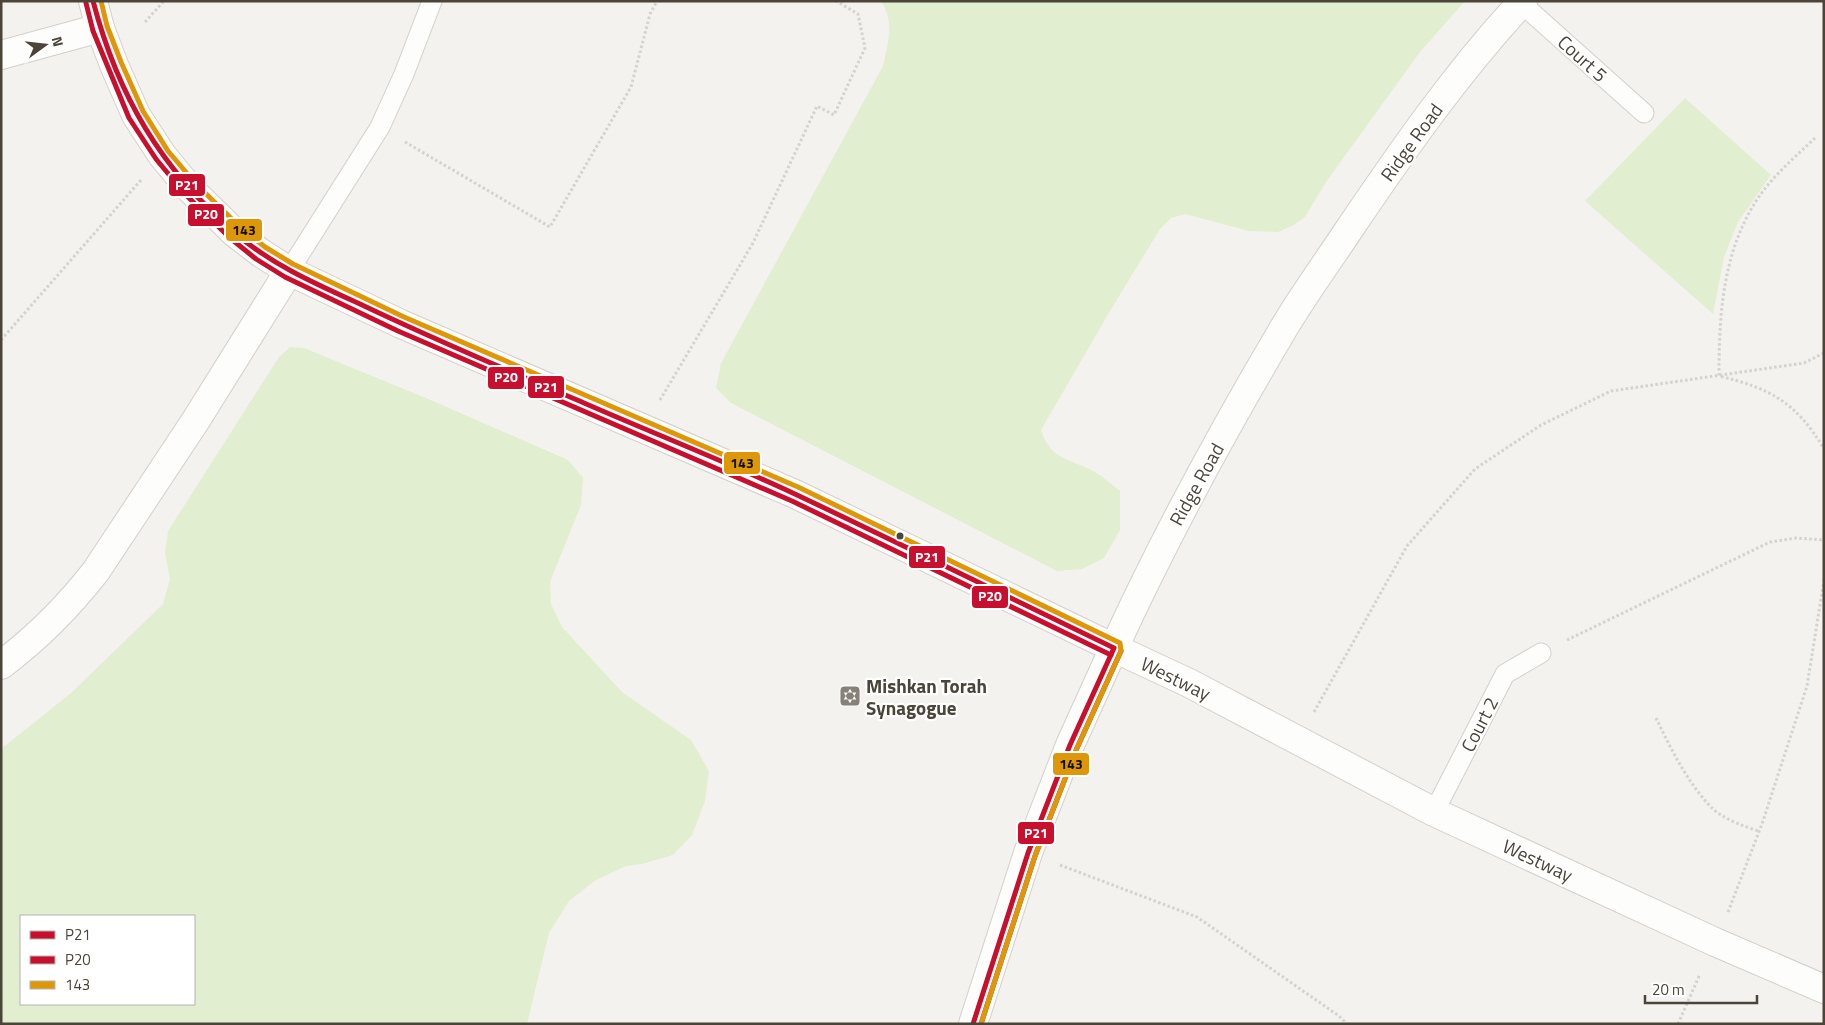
<svg xmlns="http://www.w3.org/2000/svg" width="1825" height="1025" viewBox="0 0 1825 1025" font-family="'Titillium Web',sans-serif">
<style>
.green{fill:#e1eecf;fill-rule:evenodd}
.lines{fill:none;stroke-linecap:round;stroke-linejoin:round}
.service-casing{stroke:#d2d0cb;stroke-width:21}
.minor-casing{stroke:#d2d0cb;stroke-width:30}
.tertiary-casing{stroke:#d2d0cb;stroke-width:30}
.path{stroke:#d3d2cc;stroke-width:3;stroke-dasharray:2.5 2.5;stroke-linecap:butt}
.service{stroke:#fdfdfc;stroke-width:19}
.minor{stroke:#fdfdfc;stroke-width:28}
.tertiary{stroke:#fdfdfc;stroke-width:28}
.bus-1-casing{stroke:#fff;stroke-width:9}
.bus-2-casing{stroke:#fff;stroke-width:9}
.bus-3-casing{stroke:#fff;stroke-width:9}
.bus-1{stroke:#c8102e;stroke-width:5}
.bus-2{stroke:#c8102e;stroke-width:5}
.bus-3{stroke:#dd9709;stroke-width:5}
.bus-dot{fill:#4b4439;stroke:#fff;stroke-width:2}
.labels{text-anchor:middle;dominant-baseline:central;stroke-width:4.5;stroke-linejoin:round;paint-order:stroke}
.street-label{font-size:19px;fill:#4b4439;stroke:#fff}
.poi-label{font-size:19px;font-weight:bold;fill:#4b4439;stroke:#fff;text-anchor:start}
.line-badge{stroke:#fff;stroke-width:2}
.badge-label{font-size:14px;text-anchor:middle;font-weight:bold;fill:#fff}
.pale-badge-label{font-size:14px;text-anchor:middle;font-weight:bold;fill:#111}
</style>
<rect width="100%" height="100%" fill="#f4f2ee"/>
<!-- green -->
<path class="green" d="M 881,1 L 1465,1 L 1420,52 L 1326,182 L 1305,217 L 1292,226 L 1278,232 L 1249,231 L 1185,214 L 1171,218 L 1160,229 L 1110,311 L 1041,430 C 1051,461 1070,458 1095,472 C 1104,477 1112,485 1120,491 L 1120,530 L 1104,558 L 1082,569 L 1057,571 L 731,403 L 716,388 L 721,363 L 883,66 C 888,43 895,22 881,1 Z
M 1685,98 L 1771,175 L 1738,222 L 1724,257 L 1713,314 L 1585,201 Z
M 290,347 L 304,348 L 433,401 L 568,460 L 583,478 L 581,505 L 550,582 L 551,604 L 562,627 L 622,692 L 691,740 L 709,771 L 705,801 L 692,835 L 673,855 L 642,864 L 626,866 L 596,880 L 569,901 L 549,933 L 527,1024 L 1,1024 L 1,749 L 71,693 L 163,604 L 170,579 L 165,553 L 168,531 L 279,357 ZM 21,916 L 194,916 L 194,1004 L 21,1004 Z"/>
<g class="lines">
<!-- service casing -->
<g class="service-casing">
<path id="service" d="M 1521,3 L 1644,113
M 289,271 L 380,127 L 404,74 L 432,1
M 1434,812 L 1505,674 L 1541,653"/>
</g>
<!-- minor casing -->
<g class="minor-casing">
<path id="minor" d="M 1523,1 C 1457,72 1402,151 1348,231 C 1326,264 1302,297 1282,331 C 1221,434 1164,539 1114,648 L 1189,683 L 1434,812 L 1715,942 L 1824,989
M 1,55 L 100,28
M 1,665 C 37,638 68,607 96,571 L 196,420 L 289,271"/>
</g>
<!-- tertiary casing -->
<g class="tertiary-casing">
<path id="tertiary" d="M 93,1 L 100,28 L 114,65 L 136,115 L 162,155 L 190,189 L 235,233 L 261,253 L 289,271 L 401,324 L 795,494 L 1114,648 L 1070,745 L 1028,853 L 973,1024"/>
</g>
<!-- path -->
<path class="path" d="M 145,22 L 164,1
M 1815,138 C 1793,159 1768,180 1753,206 C 1722,258 1719,318 1719,376 C 1770,388 1797,403 1824,449
M 405,142 L 550,227 L 631,87 L 650,14 L 657,1
M 1,340 L 141,180
M 660,400 L 753,243 L 817,106 L 834,115 L 865,48 L 858,14 L 836,1
M 1567,640 L 1770,542 L 1796,538 L 1824,540
M 1314,712 L 1407,546 L 1475,469 L 1541,425 L 1611,391 L 1804,363 L 1824,353
M 1656,718 C 1671,749 1687,782 1711,807 C 1721,818 1745,827 1759,831
M 1060,865 L 1197,917 L 1339,1016 L 1347,1024
M 1728,912 L 1762,824 L 1807,686 L 1824,580
M 1678,1024 L 1700,974"/>
<!-- service -->
<use href="#service" class="service"/>
<!-- minor -->
<use href="#minor" class="minor"/>
<!-- tertiary -->
<use href="#tertiary" class="tertiary"/>
<!-- bus-1 casing -->
<g class="bus-1-casing">
<path id="bus-1" d="M 93,1 C 118,96 161,169 235,233 C 272,265 316,284 360,304 C 433,339 509,371 584,403 C 655,434 727,462 797,495 C 903,545 1008,597 1114,648
M 973,1024 L 1028,853 L 1070,745 L 1114,648"/>
</g>
<!-- bus-2 casing -->
<g class="bus-2-casing">
<path id="bus-2" d="M 86,3 L 93,31 L 129,118 L 156,159 L 185,194 L 230,238 L 256,259 L 285,277 L 398,331 L 792,501 L 1111,655
M 981,1024 L 1035,856 L 1077,748 L 1121,651"/>
</g>
<!-- bus-3 casing -->
<g class="bus-3-casing">
<path id="bus-3" d="M 101,1 L 107,26 L 121,62 L 143,111 L 168,151 L 196,184 L 240,227 L 265,247 L 293,264 L 404,317 L 798,487 L 1120,643 L 1121,651 L 1077,748 L 1035,856 L 981,1024"/>
</g>
<!-- bus-1 -->
<use href="#bus-1" class="bus-1"/>
<!-- bus-2 -->
<use href="#bus-2" class="bus-2"/>
<!-- bus-3 -->
<use href="#bus-3" class="bus-3"/>
</g>
<!-- icons -->
<defs>
<g id="synagogue-square" transform="scale(1.125)"><rect x="-9" y="-9" width="18" height="18" rx="4" fill="#868178" stroke="#fff"/><path d="M0-6.5L5.6 3.2H-5.6ZM0 6.5L5.6-3.2H-5.6Z" fill="#fff"/></g>
</defs>
<g fill-rule="evenodd">
<use href="#synagogue-square" x="850" y="696"/>
</g>
<!-- markers -->
<circle class="bus-dot" cx="900" cy="536" r="4.5"/>
<g class="labels">
<!-- street labels -->
<g class="street-label">
<text transform="translate(1583 58) rotate(42)">Court 5</text>
<text transform="translate(1411 142) rotate(-54)">Ridge Road</text>
<text transform="translate(1196 484) rotate(-61)">Ridge Road</text>
<text transform="translate(1176 678) rotate(26)">Westway</text>
<text transform="translate(1479 724) rotate(-63)">Court 2</text>
<text transform="translate(1538 860) rotate(25)">Westway</text>
</g>
<!-- poi labels -->
<g class="poi-label">
<text x="866" y="685">Mishkan Torah<tspan x="866" dy="22">Synagogue</tspan></text>
</g>
</g>
<g class="line-badge">
<rect x="168" y="173" width="38" height="24" rx="5" fill="#c8102e"/>
<rect x="187" y="203" width="38" height="24" rx="5" fill="#c8102e"/>
<rect x="225" y="218" width="38" height="24" rx="5" fill="#dd9709"/>
<rect x="487" y="366" width="38" height="24" rx="5" fill="#c8102e"/>
<rect x="527" y="375" width="38" height="24" rx="5" fill="#c8102e"/>
<rect x="723" y="451" width="38" height="24" rx="5" fill="#dd9709"/>
<rect x="908" y="545" width="38" height="24" rx="5" fill="#c8102e"/>
<rect x="971" y="585" width="38" height="24" rx="5" fill="#c8102e"/>
<rect x="1052" y="752" width="38" height="24" rx="5" fill="#dd9709"/>
<rect x="1017" y="821" width="38" height="24" rx="5" fill="#c8102e"/>
</g>
<g class="badge-label">
<text x="187" y="190">P21</text>
<text x="206" y="219">P20</text>
<text x="506" y="382">P20</text>
<text x="546" y="392">P21</text>
<text x="927" y="562">P21</text>
<text x="990" y="601">P20</text>
<text x="1036" y="838">P21</text>
</g>
<g class="pale-badge-label">
<text x="244" y="235">143</text>
<text x="742" y="468">143</text>
<text x="1071" y="769">143</text>
</g>
<!-- border -->
<rect width="1825" height="1025" fill="none" stroke="#4b4439" stroke-width="5"/>
<!-- legend -->
<rect x="20" y="915" width="175" height="90" fill="#ffffff" stroke="#b7b4b0"/>
<rect x="30" y="931" width="25" height="8" fill="#c8102e" stroke="#b7b4b0"/>
<text x="65" y="940" font-size="15" fill="#4b4439">P21</text>
<rect x="30" y="956" width="25" height="8" fill="#c8102e" stroke="#b7b4b0"/>
<text x="65" y="965" font-size="15" fill="#4b4439">P20</text>
<rect x="30" y="981" width="25" height="8" fill="#dd9709" stroke="#b7b4b0"/>
<text x="65" y="990" font-size="15" fill="#4b4439">143</text>
<!-- north arrow -->
<g transform="translate(45 45) rotate(75)" stroke="#ffffff" stroke-width="4" paint-order="stroke">
<path d="M0-4L9 19L0 12L-9 19Z" fill="#4b4439"/>
<text y="-8" font-size="14" font-weight="bold" text-anchor="middle" fill="#4b4439">N</text>
</g>
<!-- scale -->
<path d="M1645 995v8h112v-8" fill="none" stroke="#4b4439" stroke-width="2.5"/>
<text x="1652" y="995" font-size="15" fill="#4b4439" stroke="#ffffff" stroke-width="4" paint-order="stroke">20 m</text>
</svg>
